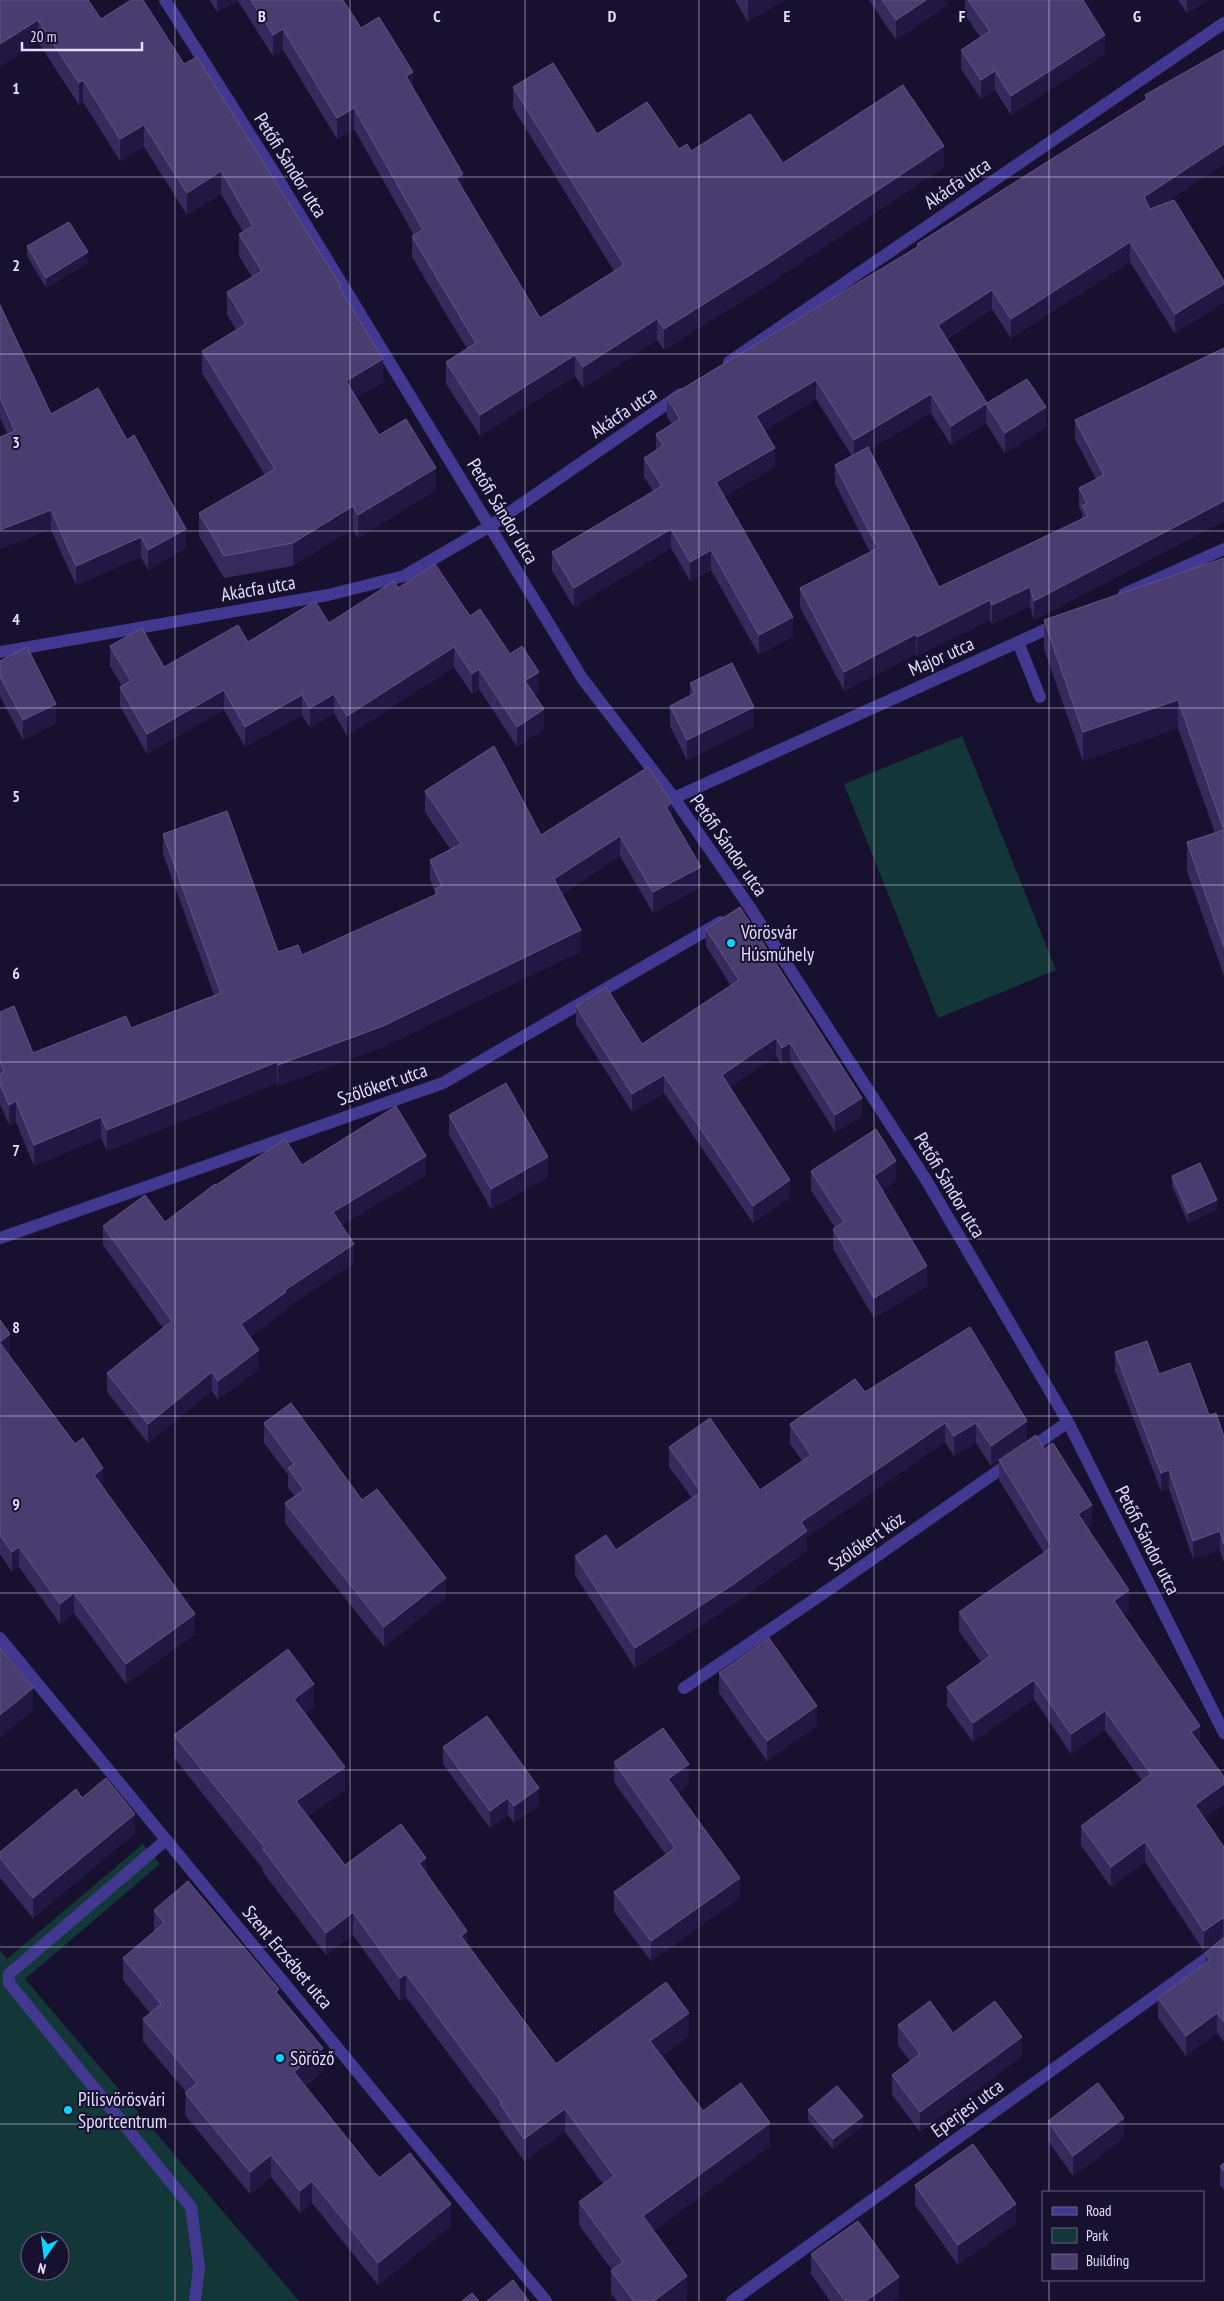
<svg xmlns="http://www.w3.org/2000/svg" width="1224" height="2301" viewBox="0 0 1224 2301" font-family="'PT Sans Narrow',sans-serif">
<style>
.green{fill:#133739;fill-rule:evenodd}
.lines{fill:none;stroke-linecap:round;stroke-linejoin:round}
.lane{stroke:#423890;stroke-width:12}
.street{stroke:#423890;stroke-width:12}
.wall{fill:#36295c}
.shaded-wall{fill:#221742}
.building{fill:#493c6e;stroke:#615584}
.grid{fill:none;stroke:#e3ddff;stroke-width:1;stroke-opacity:0.55}
.poi-dot{fill:#09d6ff;stroke:#17102e;stroke-width:2}
.labels{text-anchor:middle;dominant-baseline:central;stroke-width:4;stroke-linejoin:round;paint-order:stroke}
.street-label{font-size:19px;fill:#e3ddff;stroke:#17102e}
.poi-label{font-size:19px;fill:#e3ddff;stroke:#17102e;text-anchor:start}
.grid-label{font-size:16px;text-anchor:middle;font-weight:bold;fill:#e3ddff;stroke:#17102e;stroke-width:4;stroke-linejoin:round;paint-order:stroke}
</style>
<rect width="100%" height="100%" fill="#17102e"/>
<!-- green -->
<path class="green" d="M 962,736 L 1056,970 L 938,1018 L 844,784 Z
M 143,1844 L 160,1864 L 25,1979 L 299,2301 L 0,2301 L 0,1950 L 7,1959 ZM 30,2241 L 60,2241 L 60,2271 L 30,2271 Z"/>
<g class="lines">
<!-- lane -->
<path class="lane" d="M 1018,642 L 1040,697
M 166,1840 L 9,1974 L 9,1983 L 191,2207 L 199,2267 L 195,2301"/>
<!-- street -->
<path class="street" d="M 165,0 L 275,174 L 582,678 L 674,798 L 749,906 L 925,1178 L 1068,1422 L 1224,1733
M 729,362 L 1224,23
M 1124,594 L 1224,549
M 0,652 L 328,595 L 404,576 L 490,526 L 681,394
M 674,798 L 1060,623
M 0,1238 L 443,1083 L 721,922
M 0,1638 L 546,2301
M 684,1688 L 834,1586 L 1068,1422
M 732,2301 L 1224,1946"/>
</g>
<!-- wall -->
<path class="wall" d="M 0,0 L 101,19 L 184,64 L 341,292 L 383,382 L 356,398 L 379,435 L 436,490 L 358,538 L 353,529 L 293,566 L 224,578 L 199,536 L 199,513 L 265,475 L 202,373 L 202,351 L 236,330 L 227,314 L 227,292 L 252,277 L 239,256 L 239,234 L 243,232 L 221,194 L 187,215 L 144,147 L 120,161 L 83,102 L 79,105 L 38,42 Z
M 210,0 L 343,0 L 361,28 L 413,88 L 463,189 L 540,318 L 614,271 L 513,108 L 513,87 L 597,134 L 679,149 L 783,163 L 944,167 L 766,286 L 664,350 L 657,340 L 583,388 L 575,376 L 480,436 L 446,384 L 446,362 L 467,349 L 412,257 L 412,236 L 414,235 L 354,129 L 337,139 L 283,50 L 273,56 L 238,1 L 217,12 Z
M 735,0 L 784,0 L 748,22 Z
M 869,0 L 948,0 L 948,5 L 896,40 Z
M 965,0 L 1083,0 L 1105,54 L 1011,115 L 995,90 L 981,99 L 961,69 L 961,50 L 980,37 L 965,15 Z
M 1178,0 L 1209,0 L 1187,13 Z
M 1224,50 L 1224,164 L 1162,205 L 1224,281 L 1175,334 L 1130,262 L 1011,338 L 992,309 L 947,339 L 987,403 L 1046,427 L 1005,453 L 986,423 L 951,445 L 931,413 L 869,450 L 939,587 L 1082,519 L 1082,513 L 1079,507 L 1079,488 L 1096,479 L 1075,439 L 1075,420 L 1224,348 L 1224,521 L 1034,620 L 1030,606 L 992,624 L 990,620 L 917,656 L 916,654 L 844,691 L 800,607 L 800,588 L 870,552 L 835,484 L 835,465 L 852,456 L 816,399 L 765,430 L 775,467 L 724,497 L 793,636 L 759,655 L 711,570 L 690,581 L 671,548 L 574,607 L 552,571 L 552,552 L 653,491 L 644,477 L 644,458 L 656,450 L 656,434 L 672,424 L 667,417 L 667,398 L 917,247 L 917,244 L 1145,100 L 1145,95 Z
M 27,246 L 88,263 L 46,288 L 27,256 Z
M 0,304 L 51,414 L 186,548 L 148,570 L 141,557 L 76,585 L 0,418 Z
M 1224,558 L 1224,976 L 1187,871 L 1187,842 L 1215,833 L 1178,728 L 1083,761 L 1044,649 L 1044,620 Z
M 398,588 L 470,616 L 510,654 L 539,692 L 534,695 L 544,729 L 517,747 L 479,689 L 472,694 L 454,667 L 347,736 L 334,713 L 310,728 L 302,715 L 245,747 L 224,710 L 147,754 L 120,706 L 120,687 L 122,686 L 110,666 L 110,646 L 164,667 L 248,642 L 329,623 Z
M 0,661 L 56,723 L 23,740 L 0,696 Z
M 690,683 L 754,727 L 687,760 L 670,726 L 670,706 L 690,696 Z
M 425,791 L 541,835 L 672,816 L 701,887 L 653,913 L 620,856 L 562,894 L 581,951 L 383,1047 L 278,1086 L 277,1083 L 107,1151 L 101,1138 L 34,1166 L 16,1122 L 9,1125 L 0,1104 L 0,1012 L 33,1053 L 131,1028 L 214,995 L 163,854 L 163,834 L 278,952 L 302,955 L 435,895 L 435,891 L 430,880 L 430,860 L 450,849 L 425,812 Z
M 706,929 L 862,1116 L 835,1132 L 790,1060 L 782,1065 L 776,1056 L 730,1087 L 790,1197 L 753,1223 L 664,1093 L 632,1112 L 576,1024 L 576,1006 L 642,1044 L 731,986 L 706,946 Z
M 449,1115 L 548,1177 L 491,1209 L 449,1135 Z
M 302,1165 L 426,1175 L 342,1225 L 354,1263 L 286,1308 L 286,1310 L 250,1337 L 259,1369 L 218,1400 L 212,1391 L 148,1443 L 107,1392 L 107,1373 L 163,1328 L 103,1245 L 103,1226 L 165,1222 L 216,1185 Z
M 811,1171 L 896,1181 L 882,1190 L 927,1286 L 874,1318 L 833,1249 L 833,1229 L 835,1228 L 811,1190 Z
M 1172,1176 L 1217,1210 L 1188,1223 L 1172,1186 Z
M 0,1320 L 10,1354 L 9,1355 L 103,1488 L 195,1634 L 126,1684 L 74,1613 L 60,1624 L 19,1567 L 12,1572 L 0,1554 Z
M 1115,1352 L 1159,1374 L 1209,1415 L 1224,1437 L 1224,1563 L 1220,1550 L 1193,1559 L 1169,1489 L 1161,1491 L 1115,1371 Z
M 865,1392 L 1027,1421 L 991,1466 L 976,1443 L 954,1456 L 945,1442 L 807,1537 L 807,1551 L 734,1604 L 635,1668 L 575,1575 L 575,1556 L 616,1550 L 692,1498 L 669,1467 L 669,1447 L 760,1490 L 802,1461 L 790,1444 L 790,1424 Z
M 264,1423 L 362,1500 L 446,1598 L 384,1647 L 285,1523 L 285,1503 L 295,1496 L 288,1488 L 288,1475 L 264,1443 Z
M 999,1460 L 1092,1525 L 1088,1527 L 1129,1610 L 1123,1614 L 1200,1744 L 1224,1777 L 1224,1804 L 1204,1818 L 1224,1847 L 1224,2042 L 1217,2033 L 1186,2056 L 1158,2018 L 1158,1998 L 1205,1964 L 1205,1953 L 1222,1938 L 1204,1951 L 1145,1862 L 1111,1887 L 1081,1846 L 1081,1826 L 1142,1781 L 1105,1730 L 1071,1754 L 1034,1699 L 973,1742 L 947,1706 L 947,1687 L 981,1662 L 959,1631 L 959,1612 L 1044,1553 L 999,1480 Z
M 719,1673 L 817,1726 L 767,1761 L 719,1693 Z
M 314,1707 L 305,1714 L 345,1790 L 308,1816 L 345,1865 L 426,1872 L 467,1944 L 556,2064 L 689,2036 L 662,2056 L 703,2111 L 770,2146 L 653,2231 L 687,2299 L 685,2301 L 617,2301 L 611,2294 L 611,2271 L 612,2270 L 579,2225 L 579,2202 L 603,2184 L 565,2132 L 524,2161 L 500,2127 L 500,2123 L 406,1997 L 400,2001 L 353,1935 L 326,1955 L 263,1872 L 263,1869 L 174,1758 L 174,1735 Z
M 443,1747 L 539,1805 L 514,1823 L 508,1815 L 490,1828 L 443,1764 Z
M 614,1762 L 689,1784 L 678,1792 L 740,1898 L 651,1961 L 614,1912 L 614,1892 L 666,1855 L 614,1782 Z
M 82,1798 L 135,1833 L 33,1918 L 0,1878 L 0,1852 Z
M 154,1910 L 279,1996 L 323,2071 L 305,2086 L 379,2178 L 451,2226 L 378,2285 L 312,2203 L 300,2213 L 271,2177 L 250,2194 L 185,2115 L 186,2092 L 143,2041 L 143,2019 L 150,2013 L 123,1980 L 123,1958 L 154,1932 Z
M 898,2025 L 953,2033 L 1022,2056 L 920,2132 L 892,2095 L 892,2075 L 910,2061 L 898,2045 Z
M 808,2110 L 863,2126 L 833,2149 L 808,2120 Z
M 1048,2121 L 1124,2138 L 1073,2176 L 1048,2141 Z
M 1224,2163 L 1224,2190 L 1220,2185 L 1220,2166 Z
M 915,2185 L 1016,2223 L 958,2265 L 915,2205 Z
M 811,2254 L 899,2297 L 893,2301 L 830,2301 L 811,2274 Z"/>
<!-- shaded-wall -->
<path class="shaded-wall" d="M 217,0 L 238,0 L 238,1 L 217,12 Z
M 748,0 L 784,0 L 748,22 Z
M 926,0 L 948,0 L 948,5 L 896,40 L 896,20 Z
M 1187,0 L 1209,0 L 1187,13 Z
M 38,20 L 38,42 L 0,67 L 0,44 Z
M 283,29 L 283,50 L 273,56 L 273,35 Z
M 1105,35 L 1105,54 L 1011,115 L 1011,96 Z
M 995,71 L 995,90 L 981,99 L 981,80 Z
M 413,72 L 413,93 L 406,76 Z
M 83,80 L 83,102 L 79,105 L 79,83 Z
M 354,108 L 354,129 L 337,139 L 337,118 Z
M 144,125 L 144,147 L 120,161 L 120,139 Z
M 1224,144 L 1224,164 L 1144,217 L 1144,197 Z
M 944,146 L 944,167 L 766,286 L 664,350 L 664,329 Z
M 221,171 L 221,194 L 187,215 L 187,193 Z
M 463,174 L 463,195 L 456,178 Z
M 1130,242 L 1130,262 L 1011,338 L 1011,319 Z
M 88,252 L 88,263 L 46,288 L 46,278 Z
M 1224,284 L 1224,303 L 1175,334 L 1175,314 Z
M 992,290 L 992,309 L 938,344 L 938,325 Z
M 657,319 L 657,340 L 583,388 L 583,367 Z
M 575,355 L 575,376 L 480,436 L 480,415 Z
M 383,359 L 383,382 L 346,404 L 346,381 Z
M 816,380 L 816,399 L 756,435 L 756,416 Z
M 931,394 L 931,413 L 854,459 L 854,440 Z
M 986,404 L 986,423 L 951,445 L 951,426 Z
M 1046,407 L 1046,427 L 1005,453 L 1005,433 Z
M 775,448 L 775,467 L 716,502 L 716,482 Z
M 436,468 L 436,490 L 358,538 L 358,515 Z
M 1224,501 L 1224,521 L 1034,620 L 1034,601 Z
M 353,506 L 353,529 L 293,566 L 293,543 Z
M 51,510 L 51,530 L 0,549 L 0,530 Z
M 186,529 L 186,548 L 148,570 L 148,550 Z
M 671,529 L 671,548 L 574,607 L 574,588 Z
M 141,537 L 141,557 L 76,585 L 76,566 Z
M 711,550 L 711,570 L 690,581 L 690,562 Z
M 1030,587 L 1030,606 L 992,624 L 992,605 Z
M 990,600 L 990,620 L 917,656 L 917,637 Z
M 793,617 L 793,636 L 759,655 L 759,635 Z
M 916,634 L 916,654 L 844,691 L 844,672 Z
M 454,647 L 454,667 L 347,736 L 347,716 Z
M 479,669 L 479,689 L 472,694 L 472,674 Z
M 539,672 L 539,692 L 525,701 L 525,681 Z
M 224,690 L 224,710 L 147,754 L 147,734 Z
M 334,694 L 334,713 L 310,728 L 310,708 Z
M 302,695 L 302,715 L 245,747 L 245,727 Z
M 1178,700 L 1178,728 L 1083,761 L 1083,732 Z
M 56,704 L 56,723 L 23,740 L 23,720 Z
M 754,707 L 754,727 L 687,760 L 687,740 Z
M 544,709 L 544,729 L 517,747 L 517,727 Z
M 672,803 L 672,824 L 666,807 Z
M 620,836 L 620,856 L 554,899 L 554,879 Z
M 701,867 L 701,887 L 653,913 L 653,892 Z
M 581,930 L 581,951 L 383,1047 L 278,1086 L 278,1065 Z
M 776,1038 L 776,1056 L 722,1093 L 722,1075 Z
M 790,1043 L 790,1060 L 782,1065 L 782,1048 Z
M 277,1062 L 277,1083 L 107,1151 L 107,1130 Z
M 664,1075 L 664,1093 L 632,1112 L 632,1094 Z
M 862,1098 L 862,1116 L 835,1132 L 835,1115 Z
M 16,1101 L 16,1122 L 9,1125 L 9,1105 Z
M 101,1117 L 101,1138 L 34,1166 L 34,1145 Z
M 426,1156 L 426,1175 L 333,1231 L 333,1212 Z
M 548,1157 L 548,1177 L 491,1209 L 491,1189 Z
M 896,1161 L 896,1181 L 874,1196 L 874,1176 Z
M 790,1180 L 790,1197 L 753,1223 L 753,1206 Z
M 1217,1200 L 1217,1210 L 1188,1223 L 1188,1213 Z
M 354,1244 L 354,1263 L 286,1308 L 286,1310 L 241,1343 L 241,1324 L 285,1290 Z
M 927,1266 L 927,1286 L 874,1318 L 874,1298 Z
M 10,1334 L 10,1354 L 0,1362 L 0,1342 Z
M 259,1350 L 259,1369 L 218,1400 L 218,1381 Z
M 212,1372 L 212,1391 L 148,1443 L 148,1424 Z
M 1027,1421 L 1027,1441 L 991,1466 L 991,1446 Z
M 945,1423 L 945,1442 L 807,1537 L 807,1551 L 734,1604 L 635,1668 L 635,1648 L 801,1522 Z
M 976,1423 L 976,1443 L 954,1456 L 954,1436 Z
M 103,1468 L 103,1488 L 94,1495 L 94,1475 Z
M 1169,1470 L 1169,1489 L 1161,1491 L 1161,1473 Z
M 1092,1505 L 1092,1525 L 1078,1533 L 1078,1514 Z
M 1220,1531 L 1220,1550 L 1193,1559 L 1193,1541 Z
M 19,1547 L 19,1567 L 12,1572 L 12,1552 Z
M 446,1578 L 446,1598 L 384,1647 L 384,1627 Z
M 1129,1590 L 1129,1610 L 1114,1620 L 1114,1601 Z
M 74,1593 L 74,1613 L 60,1624 L 60,1604 Z
M 195,1614 L 195,1634 L 126,1684 L 126,1664 Z
M 1034,1680 L 1034,1699 L 973,1742 L 973,1723 Z
M 314,1684 L 314,1707 L 294,1722 L 294,1699 Z
M 33,1688 L 33,1711 L 0,1738 L 0,1715 Z
M 817,1706 L 817,1726 L 767,1761 L 767,1741 Z
M 1105,1711 L 1105,1730 L 1071,1754 L 1071,1734 Z
M 1200,1726 L 1200,1745 L 1191,1732 Z
M 689,1764 L 689,1784 L 668,1799 L 668,1779 Z
M 345,1767 L 345,1790 L 296,1824 L 296,1801 Z
M 1224,1784 L 1224,1804 L 1195,1825 L 1195,1805 Z
M 539,1788 L 539,1805 L 514,1823 L 514,1806 Z
M 508,1798 L 508,1815 L 490,1828 L 490,1811 Z
M 135,1814 L 135,1833 L 33,1918 L 33,1898 Z
M 1145,1842 L 1145,1862 L 1111,1887 L 1111,1867 Z
M 426,1858 L 426,1880 L 419,1863 Z
M 740,1878 L 740,1898 L 651,1961 L 651,1941 Z
M 353,1912 L 353,1935 L 326,1955 L 326,1933 Z
M 1223,1918 L 1223,1938 L 1204,1951 L 1204,1931 Z
M 467,1931 L 467,1954 L 461,1936 Z
M 406,1974 L 406,1997 L 400,2001 L 400,1978 Z
M 689,2013 L 689,2036 L 650,2064 L 650,2041 Z
M 1217,2013 L 1217,2033 L 1186,2056 L 1186,2036 Z
M 1022,2037 L 1022,2056 L 920,2132 L 920,2112 Z
M 323,2048 L 323,2071 L 294,2094 L 294,2072 Z
M 565,2109 L 565,2132 L 524,2161 L 524,2139 Z
M 863,2116 L 863,2126 L 833,2149 L 833,2139 Z
M 1124,2118 L 1124,2138 L 1073,2176 L 1073,2156 Z
M 770,2123 L 770,2146 L 643,2239 L 643,2216 Z
M 271,2155 L 271,2177 L 250,2194 L 250,2172 Z
M 312,2181 L 312,2203 L 300,2213 L 300,2191 Z
M 451,2204 L 451,2226 L 378,2285 L 378,2263 Z
M 1016,2204 L 1016,2223 L 958,2265 L 958,2245 Z
M 687,2276 L 687,2299 L 685,2301 L 654,2301 Z
M 899,2277 L 899,2297 L 893,2301 L 866,2301 Z"/>
<!-- building -->
<path class="building" d="M 0,0 L 88,0 L 101,19 L 131,0 L 143,0 L 184,64 L 197,57 L 341,286 L 339,287 L 383,359 L 346,381 L 379,435 L 406,419 L 436,468 L 358,515 L 353,506 L 293,543 L 224,556 L 199,513 L 275,469 L 202,351 L 246,324 L 227,292 L 262,271 L 239,234 L 253,226 L 221,171 L 187,193 L 144,125 L 120,139 L 83,80 L 79,83 L 38,20 L 0,44 Z
M 251,0 L 343,0 L 361,28 L 379,17 L 413,72 L 406,76 L 463,174 L 456,178 L 540,318 L 624,265 L 513,87 L 553,63 L 597,134 L 647,102 L 679,149 L 687,144 L 691,151 L 750,114 L 783,163 L 903,85 L 944,146 L 766,265 L 664,329 L 657,319 L 583,367 L 575,355 L 480,415 L 446,362 L 476,343 L 412,236 L 423,230 L 354,108 L 337,118 L 283,29 L 273,35 Z
M 882,0 L 926,0 L 896,20 Z
M 968,0 L 1083,0 L 1105,35 L 1011,96 L 995,71 L 981,80 L 961,50 L 990,31 Z
M 1224,50 L 1224,144 L 1144,197 L 1150,209 L 1174,200 L 1224,281 L 1224,284 L 1175,314 L 1130,242 L 1011,319 L 992,290 L 938,325 L 987,403 L 1027,379 L 1046,407 L 1005,433 L 986,404 L 951,426 L 931,394 L 854,440 L 816,380 L 756,416 L 775,448 L 716,482 L 793,617 L 759,635 L 711,550 L 690,562 L 671,529 L 574,588 L 552,552 L 662,486 L 644,458 L 663,446 L 656,434 L 680,419 L 667,398 L 919,246 L 917,244 L 1147,99 L 1145,95 Z
M 69,222 L 88,252 L 46,278 L 27,246 Z
M 0,305 L 51,414 L 98,388 L 127,440 L 134,435 L 186,529 L 148,550 L 141,537 L 76,566 L 51,510 L 0,530 L 0,437 L 15,431 L 0,398 Z
M 1224,348 L 1224,501 L 1034,601 L 1030,587 L 992,605 L 990,600 L 917,637 L 916,634 L 844,672 L 800,588 L 878,548 L 835,465 L 868,447 L 939,587 L 1088,516 L 1082,506 L 1087,503 L 1079,488 L 1104,475 L 1075,420 Z
M 1224,558 L 1224,947 L 1187,842 L 1224,830 L 1178,700 L 1083,732 L 1044,620 Z
M 435,564 L 470,616 L 480,609 L 510,654 L 522,646 L 539,672 L 525,681 L 544,709 L 517,727 L 479,669 L 472,674 L 454,647 L 347,716 L 334,694 L 310,708 L 302,695 L 245,727 L 224,690 L 147,734 L 120,687 L 131,681 L 110,646 L 142,628 L 164,667 L 238,625 L 248,642 L 315,601 L 329,623 L 394,581 L 398,588 Z
M 27,647 L 56,704 L 23,720 L 0,676 L 0,661 Z
M 732,663 L 754,707 L 687,740 L 670,706 L 695,693 L 690,683 Z
M 494,746 L 541,835 L 648,767 L 672,803 L 666,807 L 701,867 L 653,892 L 620,836 L 554,879 L 581,930 L 383,1026 L 278,1065 L 277,1062 L 107,1130 L 101,1117 L 34,1145 L 16,1101 L 9,1105 L 0,1084 L 0,1074 L 4,1072 L 0,1062 L 0,1012 L 14,1006 L 33,1053 L 126,1016 L 131,1028 L 221,993 L 163,834 L 227,811 L 278,952 L 298,945 L 302,955 L 437,894 L 435,889 L 442,886 L 430,860 L 461,844 L 425,791 Z
M 740,907 L 862,1098 L 835,1115 L 790,1043 L 782,1048 L 776,1038 L 722,1075 L 790,1180 L 753,1206 L 664,1075 L 632,1094 L 576,1006 L 606,987 L 642,1044 L 739,980 L 706,929 Z
M 506,1083 L 548,1157 L 491,1189 L 449,1115 Z
M 396,1106 L 426,1156 L 333,1212 L 354,1244 L 285,1290 L 286,1292 L 241,1324 L 259,1350 L 218,1381 L 212,1372 L 148,1424 L 107,1373 L 172,1321 L 103,1226 L 145,1195 L 165,1222 L 215,1184 L 216,1185 L 285,1139 L 302,1165 Z
M 876,1129 L 896,1161 L 874,1176 L 927,1266 L 874,1298 L 833,1229 L 844,1222 L 811,1171 Z
M 1200,1163 L 1217,1200 L 1188,1213 L 1172,1176 Z
M 0,1320 L 10,1334 L 0,1342 Z
M 970,1327 L 1027,1421 L 991,1446 L 976,1423 L 954,1436 L 945,1423 L 801,1522 L 807,1531 L 734,1584 L 635,1648 L 575,1556 L 606,1535 L 616,1550 L 701,1492 L 669,1447 L 710,1418 L 760,1490 L 811,1455 L 790,1424 L 855,1379 L 865,1392 Z
M 1147,1341 L 1159,1374 L 1190,1363 L 1209,1415 L 1216,1413 L 1224,1437 L 1224,1544 L 1220,1531 L 1193,1541 L 1169,1470 L 1161,1473 L 1115,1352 Z
M 0,1343 L 75,1444 L 83,1438 L 103,1468 L 94,1475 L 195,1614 L 126,1664 L 74,1593 L 60,1604 L 19,1547 L 12,1552 L 0,1535 Z
M 291,1403 L 362,1500 L 377,1489 L 446,1578 L 384,1627 L 285,1503 L 304,1490 L 288,1468 L 294,1464 L 264,1423 Z
M 1036,1435 L 1044,1449 L 1053,1443 L 1092,1505 L 1078,1514 L 1129,1590 L 1114,1601 L 1200,1726 L 1191,1732 L 1224,1777 L 1224,1784 L 1195,1805 L 1224,1847 L 1224,1919 L 1223,1918 L 1204,1931 L 1145,1842 L 1111,1867 L 1081,1826 L 1151,1774 L 1105,1711 L 1071,1734 L 1034,1680 L 973,1723 L 947,1687 L 990,1656 L 959,1612 L 1052,1547 L 999,1460 Z
M 769,1638 L 817,1706 L 767,1741 L 719,1673 Z
M 0,1648 L 33,1688 L 0,1715 Z
M 288,1649 L 314,1684 L 294,1699 L 345,1767 L 296,1801 L 345,1865 L 401,1824 L 426,1858 L 419,1863 L 467,1931 L 461,1936 L 556,2064 L 666,1982 L 689,2013 L 650,2041 L 703,2111 L 741,2083 L 770,2123 L 643,2216 L 687,2276 L 654,2301 L 634,2301 L 611,2271 L 623,2262 L 579,2202 L 614,2176 L 565,2109 L 524,2139 L 500,2104 L 502,2103 L 406,1974 L 400,1978 L 353,1912 L 326,1933 L 263,1849 L 265,1848 L 174,1735 Z
M 487,1716 L 539,1788 L 514,1806 L 508,1798 L 490,1811 L 443,1747 Z
M 663,1728 L 689,1764 L 668,1779 L 740,1878 L 651,1941 L 614,1892 L 675,1848 L 614,1762 Z
M 106,1778 L 135,1814 L 33,1898 L 0,1858 L 0,1852 L 76,1789 L 82,1798 Z
M 188,1881 L 279,1989 L 276,1992 L 323,2048 L 294,2072 L 379,2178 L 410,2153 L 451,2204 L 378,2263 L 312,2181 L 300,2191 L 271,2155 L 250,2172 L 185,2093 L 197,2083 L 143,2019 L 161,2004 L 123,1958 L 164,1923 L 154,1910 Z
M 1224,1937 L 1224,2022 L 1217,2013 L 1186,2036 L 1158,1998 L 1210,1960 L 1205,1953 Z
M 930,2001 L 953,2033 L 995,2001 L 1022,2037 L 920,2112 L 892,2075 L 920,2054 L 898,2025 Z
M 1098,2083 L 1124,2118 L 1073,2156 L 1048,2121 Z
M 837,2086 L 863,2116 L 833,2139 L 808,2110 Z
M 973,2144 L 1016,2204 L 958,2245 L 915,2185 Z
M 1224,2163 L 1224,2171 L 1220,2166 Z
M 858,2221 L 899,2277 L 866,2301 L 845,2301 L 811,2254 Z
M 513,2280 L 529,2301 L 487,2301 Z
M 472,2293 L 479,2301 L 462,2301 Z"/>
<!-- grid -->
<path class="grid" d="M 175,0 L 175,2301M 350,0 L 350,2301M 525,0 L 525,2301M 699,0 L 699,2301M 874,0 L 874,2301M 1049,0 L 1049,2192M 0,177 L 1224,177M 0,354 L 1224,354M 0,531 L 1224,531M 0,708 L 1224,708M 0,885 L 1224,885M 0,1062 L 1224,1062M 0,1239 L 1224,1239M 0,1416 L 1224,1416M 0,1593 L 1224,1593M 0,1770 L 1224,1770M 0,1947 L 1224,1947M 0,2124 L 1224,2124M 1049,2280 L 1049,2301"/>
<!-- markers -->
<g class="poi-dot">
<circle cx="731" cy="943" r="5"/>
<circle cx="280" cy="2058" r="5"/>
<circle cx="68" cy="2110" r="5"/>
</g>
<g class="labels">
<!-- street labels -->
<g class="street-label">
<text transform="translate(291 165) rotate(58)">Petőfi Sándor utca</text>
<text transform="translate(957 183) rotate(-34)">Akácfa utca</text>
<text transform="translate(623 412) rotate(-34)">Akácfa utca</text>
<text transform="translate(503 511) rotate(59)">Petőfi Sándor utca</text>
<text transform="translate(258 588) rotate(-10)">Akácfa utca</text>
<text transform="translate(941 656) rotate(-24)">Major utca</text>
<text transform="translate(729 845) rotate(55)">Petőfi Sándor utca</text>
<text transform="translate(382 1084) rotate(-19)">Szőlőkert utca</text>
<text transform="translate(950 1185) rotate(59)">Petőfi Sándor utca</text>
<text transform="translate(1148 1540) rotate(63)">Petőfi Sándor utca</text>
<text transform="translate(866 1541) rotate(-35)">Szőlőkert köz</text>
<text transform="translate(288 1957) rotate(50)">Szent Erzsébet utca</text>
<text transform="translate(967 2108) rotate(-36)">Eperjesi utca</text>
</g>
<!-- poi labels -->
<g class="poi-label">
<text x="741" y="932">Vörösvár<tspan x="741" dy="22">Húsműhely</tspan></text>
<text x="290" y="2058">Söröző</text>
<text x="78" y="2099">Pilisvörösvári<tspan x="78" dy="22">Sportcentrum</tspan></text>
</g>
</g>
<g class="grid-label">
<text x="262" y="22">B</text>
<text x="437" y="22">C</text>
<text x="612" y="22">D</text>
<text x="787" y="22">E</text>
<text x="962" y="22">F</text>
<text x="1137" y="22">G</text>
<text x="16" y="94">1</text>
<text x="16" y="271">2</text>
<text x="16" y="448">3</text>
<text x="16" y="625">4</text>
<text x="16" y="802">5</text>
<text x="16" y="979">6</text>
<text x="16" y="1156">7</text>
<text x="16" y="1333">8</text>
<text x="16" y="1510">9</text>
</g>
<!-- legend -->
<rect x="1042" y="2191" width="162" height="90" fill="#17102e" stroke="#696282"/>
<rect x="1052" y="2207" width="25" height="8" fill="#423890" stroke="#696282"/>
<text x="1086" y="2216" font-size="15" fill="#e3ddff">Road</text>
<rect x="1052" y="2228" width="25" height="15" fill="#133739" stroke="#696282"/>
<text x="1086" y="2241" font-size="15" fill="#e3ddff">Park</text>
<rect x="1052" y="2254" width="25" height="15" fill="#493c6e" stroke="#696282"/>
<text x="1086" y="2266" font-size="15" fill="#e3ddff">Building</text>
<!-- north arrow -->
<g transform="translate(45 2256) rotate(194)"><circle r="24" fill="#17102e" stroke="#696282"/>
<path d="M0-4L9 19L0 12L-9 19Z" fill="#09d6ff"/>
<text y="-8" font-size="14" font-weight="bold" text-anchor="middle" fill="#e3ddff">N</text>
</g>
<!-- scale -->
<path d="M22 42v8h120v-8" fill="none" stroke="#e3ddff" stroke-width="2.5"/>
<text x="30" y="42" font-size="15" fill="#e3ddff" stroke="#17102e" stroke-width="4" paint-order="stroke">20 m</text>
</svg>
